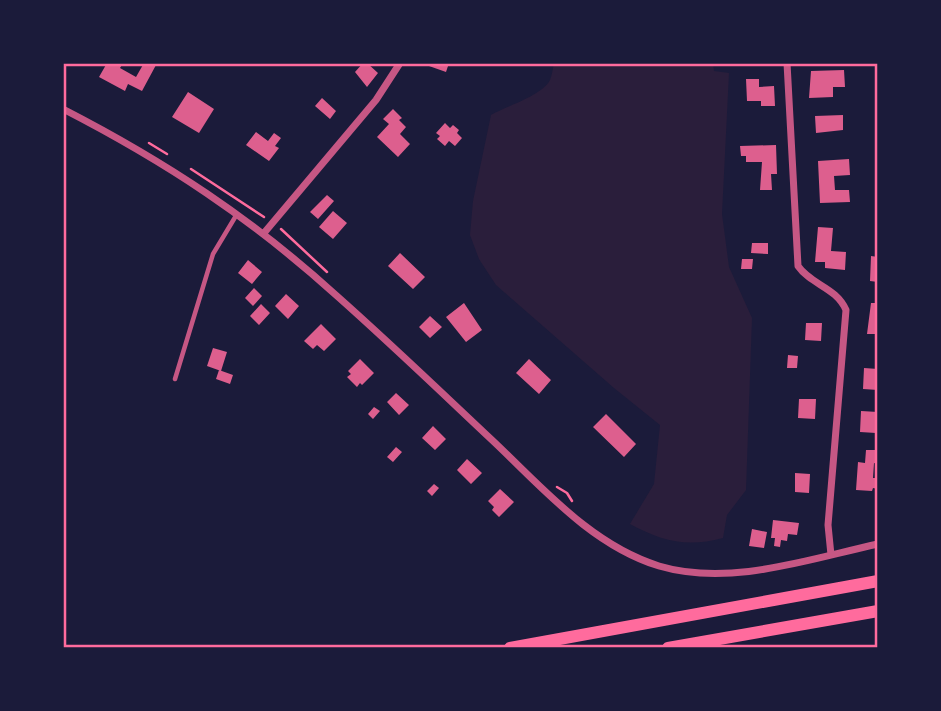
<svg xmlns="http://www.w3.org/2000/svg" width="941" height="711" viewBox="0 0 941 711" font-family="'IBM Plex Sans',sans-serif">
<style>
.green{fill:#2a1e3b}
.building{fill:#dd5f8e}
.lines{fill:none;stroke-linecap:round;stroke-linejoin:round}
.path{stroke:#ff6b9d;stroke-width:2.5}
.service{stroke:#c65784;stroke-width:4.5}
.minor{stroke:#c65784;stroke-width:7}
.secondary{stroke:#ff6b9d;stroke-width:12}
.neatline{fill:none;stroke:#ff6b9d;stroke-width:2.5}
</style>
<rect width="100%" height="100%" fill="#1b1b3a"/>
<!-- green -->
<path class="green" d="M 554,63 L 713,63 L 714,71 L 729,73 L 722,214 L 729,267 L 752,318 L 746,490 L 727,515 L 723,538 C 686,548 662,541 630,524 L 654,484 L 660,425 L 614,388 L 496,285 L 479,259 L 470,235 L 473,201 L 491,115 C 507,106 543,95 550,80 C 552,75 553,68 554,63 Z"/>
<!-- building -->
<path class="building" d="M 107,63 L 123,63 L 120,68 L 136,77 L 144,63 L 156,65 L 142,91 L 128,84 L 125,91 L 99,77 Z
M 363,63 L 367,63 L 378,73 L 367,87 L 355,72 Z
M 430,63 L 449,63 L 446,72 L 429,66 Z
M 844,70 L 845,87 L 833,87 L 833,97 L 809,98 L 811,71 Z
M 746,79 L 759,79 L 759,87 L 774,86 L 775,106 L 761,106 L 761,101 L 747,101 Z
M 188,92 L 214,109 L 199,133 L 172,117 Z
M 322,98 L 336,111 L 330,119 L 315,106 Z
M 393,109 L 402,118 L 399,120 L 406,127 L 400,134 L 410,144 L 398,157 L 377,137 L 389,124 L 383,119 Z
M 843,115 L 843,130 L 816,133 L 815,116 Z
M 445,123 L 450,128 L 453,125 L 459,130 L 457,133 L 462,138 L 455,146 L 449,141 L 445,146 L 437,139 L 440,136 L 436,133 Z
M 256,132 L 268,141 L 274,133 L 281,138 L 275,146 L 279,148 L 269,161 L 246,145 Z
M 776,145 L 777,174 L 771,174 L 772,190 L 760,190 L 762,162 L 746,162 L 746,156 L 741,156 L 740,146 Z
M 849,159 L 850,175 L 834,176 L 835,190 L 849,190 L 850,202 L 820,203 L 818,161 Z
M 327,195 L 334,201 L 318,219 L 310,212 Z
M 333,211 L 347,223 L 333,239 L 319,227 Z
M 818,227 L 833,228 L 831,251 L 846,252 L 845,270 L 825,268 L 825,262 L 815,262 Z
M 752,243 L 768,243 L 768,254 L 751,253 Z
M 400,253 L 425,277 L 413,289 L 388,266 Z
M 871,256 L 878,257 L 878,282 L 870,281 Z
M 742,259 L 753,259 L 752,269 L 741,269 Z
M 248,260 L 262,272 L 252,284 L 238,273 Z
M 254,288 L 262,296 L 253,306 L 245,298 Z
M 286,294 L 299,306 L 288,319 L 275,306 Z
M 464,303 L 482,330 L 466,342 L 446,317 Z
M 871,303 L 878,303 L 878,334 L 867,334 Z
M 261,304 L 270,313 L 259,325 L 250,316 Z
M 430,316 L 442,327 L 430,338 L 419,327 Z
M 806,323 L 822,323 L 821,341 L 805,340 Z
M 321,324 L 336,339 L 324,351 L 317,345 L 313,349 L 304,341 Z
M 213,348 L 227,352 L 221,371 L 207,366 Z
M 788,355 L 798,356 L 797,368 L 787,368 Z
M 360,359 L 374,373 L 362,385 L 360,383 L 357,387 L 347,377 L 351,374 L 348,371 Z
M 529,359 L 551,380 L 539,394 L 516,373 Z
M 864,368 L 878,369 L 878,390 L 863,389 Z
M 219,370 L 233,375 L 230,384 L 216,379 Z
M 396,393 L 409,405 L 399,415 L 387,402 Z
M 799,399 L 816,399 L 815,419 L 798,418 Z
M 374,407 L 380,411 L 373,419 L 368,414 Z
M 861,411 L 878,412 L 876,433 L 860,432 Z
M 606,414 L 636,444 L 624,457 L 593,427 Z
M 433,426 L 446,439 L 435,450 L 422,438 Z
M 396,447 L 402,452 L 393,462 L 387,457 Z
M 866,450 L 878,450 L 878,464 L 874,463 L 873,478 L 878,478 L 878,489 L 873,488 L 872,491 L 856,490 L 858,462 L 865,463 Z
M 467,459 L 482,473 L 471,484 L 457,470 Z
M 795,473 L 810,474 L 809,493 L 795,492 Z
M 434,484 L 439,488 L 432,496 L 427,491 Z
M 500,489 L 514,502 L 499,517 L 492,510 L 494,507 L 488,501 Z
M 773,520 L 799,523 L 797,535 L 788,534 L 787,541 L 781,540 L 780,547 L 774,546 L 775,538 L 771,538 Z
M 752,529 L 767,532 L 764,548 L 749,546 Z"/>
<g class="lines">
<!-- path -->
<path class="path" d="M 149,143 L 167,154
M 191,169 L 264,217
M 281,229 L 327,272
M 557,487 L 567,493 L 572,501
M 775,647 L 780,648"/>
<!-- service -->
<path class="service" d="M 175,379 L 213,254 L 237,214"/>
<!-- minor -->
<path class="minor" d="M 787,63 L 798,266 C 811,285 836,287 846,310 L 828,525 L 831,555
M 63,109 C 166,162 251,218 337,296 C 390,343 441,392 492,440 C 542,487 591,545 659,566 C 730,587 809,559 878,544
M 264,233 L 376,100 L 400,63"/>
<!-- secondary -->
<path class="secondary" d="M 510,648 L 878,581
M 668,648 L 878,611"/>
</g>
<!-- border -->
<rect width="941" height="711" fill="none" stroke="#1b1b3a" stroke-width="130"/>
<rect x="65" y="65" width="811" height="581" class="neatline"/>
</svg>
